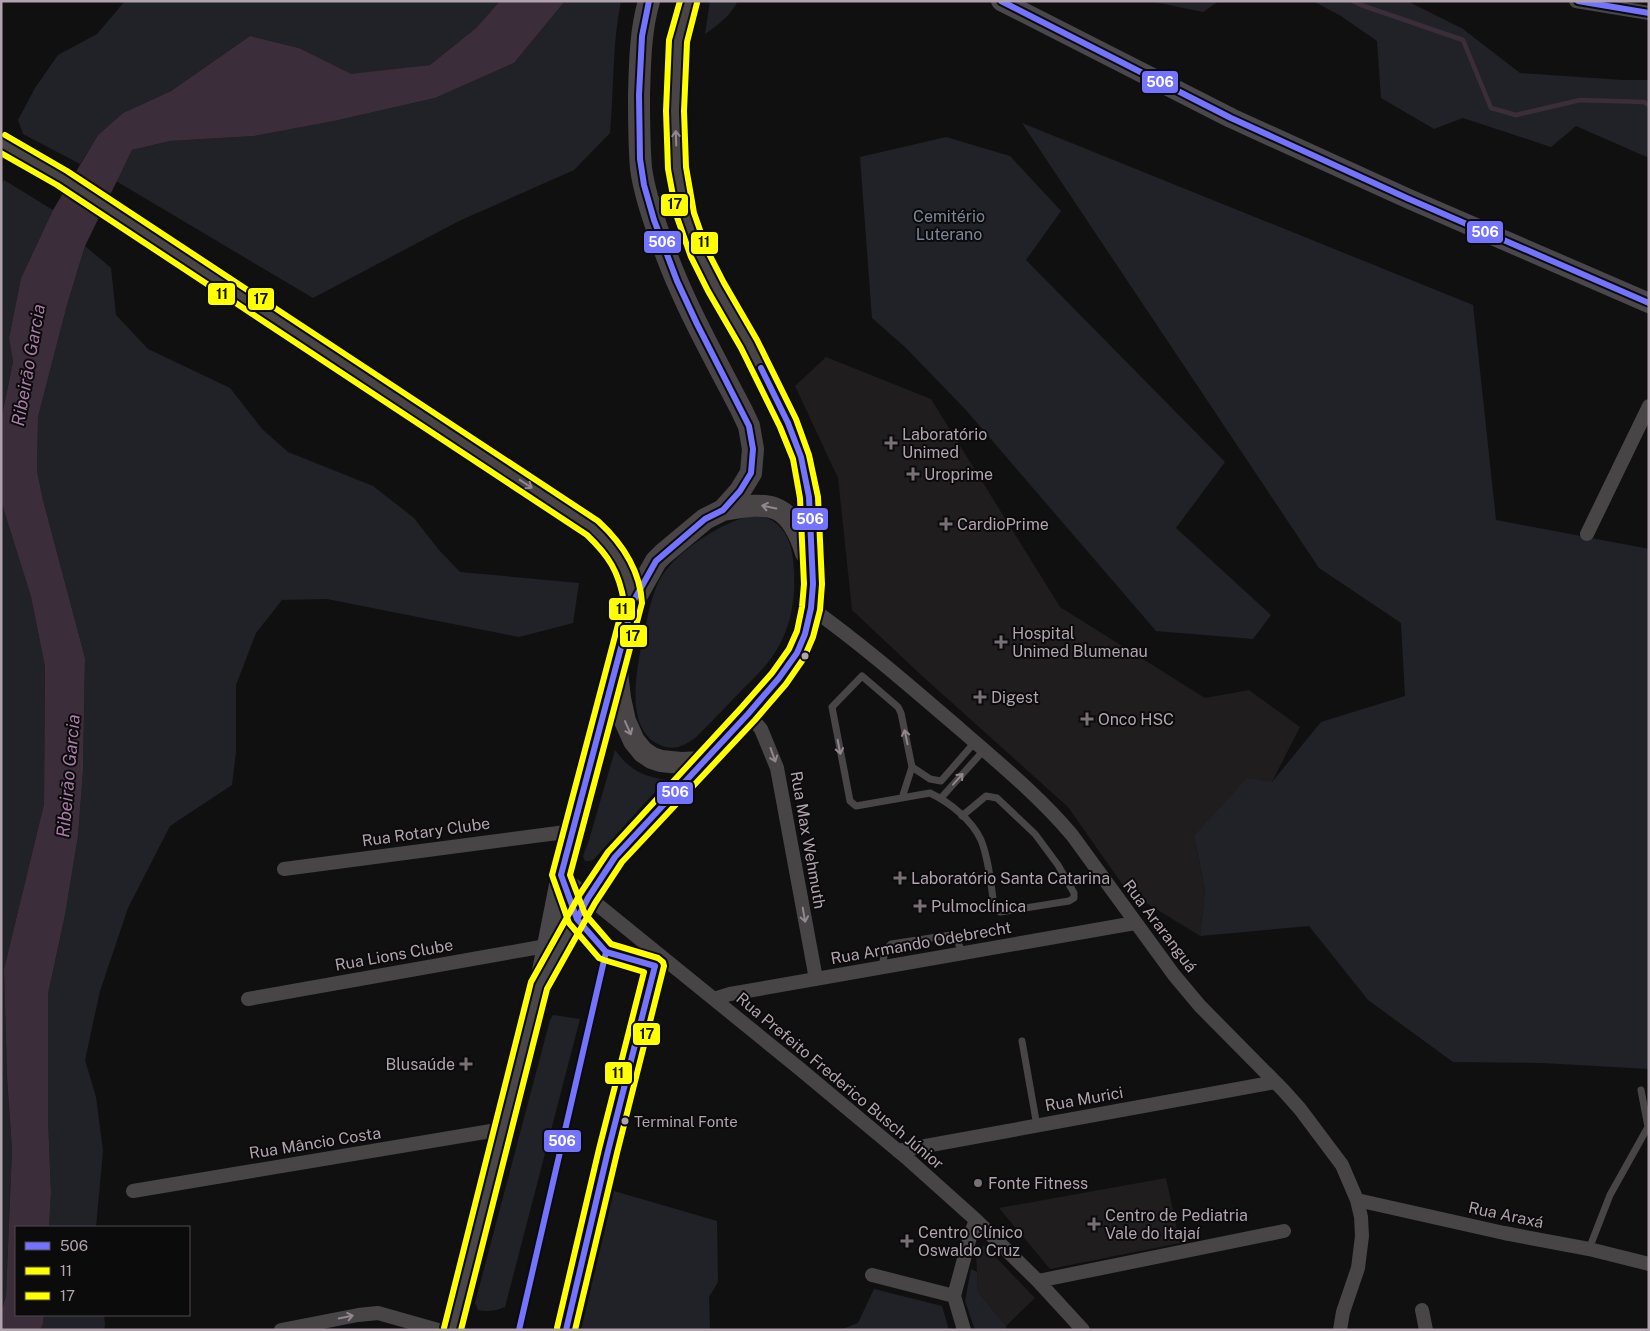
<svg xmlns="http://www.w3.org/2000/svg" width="1650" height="1331" viewBox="0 0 1650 1331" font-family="'Public Sans',sans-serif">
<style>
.built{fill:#1f1d1e}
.green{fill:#212227}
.water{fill:#3c2d3b}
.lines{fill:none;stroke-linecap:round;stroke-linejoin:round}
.stream{stroke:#3c2d3b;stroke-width:4.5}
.lane{stroke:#484547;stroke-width:7}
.street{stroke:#484547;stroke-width:14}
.secondary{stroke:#4a474a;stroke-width:20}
.primary{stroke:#494547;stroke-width:22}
.bus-1-casing{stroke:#0c0b0c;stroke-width:10}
.bus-2-casing{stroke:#0c0b0c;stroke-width:10}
.bus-3-casing{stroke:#0c0b0c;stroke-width:10}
.bus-1{stroke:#7373ff;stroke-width:6}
.bus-2{stroke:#ff0;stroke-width:6}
.bus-3{stroke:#ff0;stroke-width:6}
.oneway{stroke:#92878e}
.poi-dot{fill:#797076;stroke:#0c0b0c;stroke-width:2}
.bus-dot{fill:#b1a3ad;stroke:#0c0b0c;stroke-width:2}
.labels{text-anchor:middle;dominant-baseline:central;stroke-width:4;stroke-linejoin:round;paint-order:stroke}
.bus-label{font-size:15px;fill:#b1a3ad;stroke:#0c0b0c;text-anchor:start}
.park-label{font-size:16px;fill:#7b869b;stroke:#0c0b0c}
.poi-label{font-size:16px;fill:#b1a3ad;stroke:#0c0b0c;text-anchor:start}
.street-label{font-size:16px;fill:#b1a3ad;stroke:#0c0b0c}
.water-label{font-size:18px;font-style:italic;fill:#aa7ca7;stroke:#0c0b0c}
.line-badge{stroke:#0c0b0c;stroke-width:2}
.badge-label{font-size:14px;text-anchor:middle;font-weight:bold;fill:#fff}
.pale-badge-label{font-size:14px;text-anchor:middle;font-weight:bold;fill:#111}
</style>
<rect width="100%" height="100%" fill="#111011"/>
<!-- built -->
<path class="built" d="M 826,357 L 931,399 L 1060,607 L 1205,698 L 1249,690 L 1300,727 L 1272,782 L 1194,836 L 1205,890 L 1200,936 L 1127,891 L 1068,807 L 920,674 L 852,610 L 838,478 L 795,386 Z
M 1166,1178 L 1180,1243 L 1050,1269 L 999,1208 Z
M 984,1245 L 1035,1298 L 1006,1326 L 978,1292 L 976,1254 Z"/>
<!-- green -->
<path class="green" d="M 125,1 L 500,1 L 476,28 L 430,65 L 351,75 L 299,48 L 250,36 L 171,91 L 123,113 L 98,135 L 80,164 L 23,134 L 18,120 L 35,88 L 58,55 L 97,34 Z
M 565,1 L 621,1 C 612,44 614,90 610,133 L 574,170 L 459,221 L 313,298 L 116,181 L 132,150 L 170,141 L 254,136 L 334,121 L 435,98 L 514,63 Z
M 710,1 L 738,1 C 730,16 718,25 705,34 Z
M 1149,1 L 1219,1 L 1203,12 Z
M 1313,1 L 1407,1 L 1463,29 L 1520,73 L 1623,80 L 1649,80 L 1649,158 L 1576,126 L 1551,147 L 1463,118 L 1434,129 L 1381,98 L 1377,41 L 1341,16 Z
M 1022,123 L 1473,305 L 1496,520 L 1649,549 L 1649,1069 L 1542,1063 L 1453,1062 L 1368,1000 L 1309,926 L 1200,936 L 1205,890 L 1194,836 L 1247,778 L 1272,782 L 1321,722 L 1405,696 L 1401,623 L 1319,568 Z
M 946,137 L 1010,156 L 1061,211 L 1026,260 L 1225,462 L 1176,528 L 1271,615 L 1253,639 L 1156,631 L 965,409 L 905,347 L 872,318 L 860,157 Z
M 4,180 L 53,210 L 21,278 L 9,338 L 13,362 L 1,420 L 1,185 Z
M 85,246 L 111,268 L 116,315 L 148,349 L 230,388 L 262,429 L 288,452 L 373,486 L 414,518 L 438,549 L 460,572 L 579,583 L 573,623 L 519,637 L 327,599 L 282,600 L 256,633 L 236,685 L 236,752 L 232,785 L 170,826 L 128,908 L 100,991 L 85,1060 L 96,1097 L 103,1151 L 96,1227 L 49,1227 L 51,1193 L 48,1118 L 48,994 L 65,915 L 78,836 L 83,771 L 85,658 L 43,500 L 37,471 L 38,417 L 67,305 Z
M 1,501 L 31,597 L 45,667 L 44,804 L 4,969 L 7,1077 L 12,1150 L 6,1296 L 1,1312 Z
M 762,516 C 783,523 791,539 793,560 C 797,595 792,632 769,661 C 761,672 750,682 740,692 C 725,707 711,723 695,738 C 684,746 673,751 660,745 C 622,729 638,663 644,633 C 648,616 651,597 659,581 C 672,555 716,526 743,518 C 749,516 756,517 762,516 Z
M 615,750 C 629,769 641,776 666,780 L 593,860 L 589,861 L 585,861 L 583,856 L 589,840 Z
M 553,1015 L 580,1019 L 505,1307 C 495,1311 489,1312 478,1310 L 475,1303 L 550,1020 Z
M 614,1191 L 717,1221 L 718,1282 L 709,1297 L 710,1330 L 581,1330 Z
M 971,1269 L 977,1272 L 978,1292 L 1006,1326 L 1006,1330 L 975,1330 L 965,1301 Z
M 874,1289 L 942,1306 L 949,1330 L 840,1330 L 858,1323 Z
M 44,1315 L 104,1315 L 105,1324 L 104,1330 L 40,1330 L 43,1324 Z"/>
<!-- water -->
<path class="water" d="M 500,1 L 565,1 L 514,63 L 435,98 L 334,121 L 254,136 L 170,141 L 132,150 L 85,246 L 67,305 L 38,417 L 37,471 L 43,500 L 85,658 L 83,771 L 78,836 L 65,915 L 48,994 L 48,1118 L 51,1193 L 49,1227 L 16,1227 L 16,1315 L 44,1315 L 43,1324 L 40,1330 L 1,1330 L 1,1312 L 6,1296 L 12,1150 L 7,1077 L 4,969 L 44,804 L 45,667 L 31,597 L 1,501 L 1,420 L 13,362 L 9,338 L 21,278 L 53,210 L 98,135 L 123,113 L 171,91 L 250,36 L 299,48 L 351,74 L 430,65 L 476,28 Z"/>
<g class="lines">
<!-- stream -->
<path class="stream" d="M 1353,1 L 1361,5 L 1463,40 L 1491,108 L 1516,115 L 1580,100 L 1644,102 L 1649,105"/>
<!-- lane -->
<path class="lane" d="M 902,798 L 912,767
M 941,798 L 984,750
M 962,816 L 986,796 L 997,798 L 1035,834 L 1058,865 L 1074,893 L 1074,898 L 1069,901 L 1000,912 L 994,906 C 991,885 989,860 981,840 C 972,820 949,802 930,793 L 856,806 L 850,801 L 832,707 L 862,676 L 898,707 L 901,713 L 912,767 L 930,779 L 941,781 L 975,742
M 565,885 L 577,919 L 606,952 L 655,966 L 608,1151 L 566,1330
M 882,967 L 885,951 L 891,944 L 951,935 L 956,939 L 963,953
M 1022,1041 L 1037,1126
M 1589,1249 L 1610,1195 L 1648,1127 L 1641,1090
M 519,1330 L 606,952"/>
<!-- street -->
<path class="street" d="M 1576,1 L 1649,13
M 1587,534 L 1649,406
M 811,608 C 864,646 912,688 961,730 C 1000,764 1039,796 1072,835 L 1174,975 L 1200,1006 L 1284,1091 L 1300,1109 L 1342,1165 L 1357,1200 L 1361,1217 L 1362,1236 L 1358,1268 L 1343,1312 L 1340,1330
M 748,714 L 761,729 L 777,768 L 816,979
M 284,869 L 573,831
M 561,875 L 800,1069 L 909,1160 L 976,1220 L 1038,1281 L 1083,1330
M 248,999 L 546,946
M 714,999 L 730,994 L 1135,923
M 898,1151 L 1275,1082
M 133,1191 L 503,1129
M 1357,1200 L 1504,1233 L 1589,1249 L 1649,1264
M 872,1275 L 954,1296
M 1038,1281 L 1284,1231
M 1422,1310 L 1426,1330
M 281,1330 L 358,1315 L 378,1313 L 438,1330
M 964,1330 L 954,1296 L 971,1233 L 976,1220"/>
<!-- secondary -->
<path class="secondary" d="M 1001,1 L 1231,118 L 1409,199 L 1649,303
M 548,968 L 562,943 L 577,919 L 588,898 L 615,857 L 704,762
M 452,1330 L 539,986 L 561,875 L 615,669"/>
<!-- primary -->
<path class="primary" d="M 649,1 C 640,32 640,64 639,95 C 639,119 639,144 641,168 C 644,191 652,215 660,237 C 680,297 712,353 741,409 L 749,426 L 753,449 L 751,473 L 740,491 L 723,510 L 705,519 L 663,554 L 656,561 L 633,602 L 616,663 L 620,698 L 625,721 L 634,741 L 643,752 L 652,758 L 661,761 L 681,763 L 704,762 L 779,678 L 797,653 L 805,634 L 811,608 L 813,584 L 809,497 L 801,457 L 788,423 L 749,344 L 716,287 L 699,253 L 686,215 L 677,168 L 675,111 L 678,41 L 689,1
M 1,143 L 62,178 L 593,528 C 618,552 628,567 633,602
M 723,510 C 771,501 790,502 806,553"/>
<!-- bus-1 casing -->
<g class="bus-1-casing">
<path id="bus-1" d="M 1001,1 L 1231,118 L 1409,199 L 1649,303
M 1578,1 L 1649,13
M 577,919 L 588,898 L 615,857 L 748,714 L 779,678 L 797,653 L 805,634 L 811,608 L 813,584 L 809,497 L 801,457 L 788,423 L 761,368
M 519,1330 L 606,952
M 566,1330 L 608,1151 L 655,966 L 606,952 L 577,919 L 561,875 L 633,602 L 656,561 L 705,519 L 723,510 L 740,491 L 751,473 L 753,449 L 749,426 L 697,324 L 677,281 L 654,220 L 644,185 L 640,159 L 639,95 L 642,36 L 649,1"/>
</g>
<!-- bus-2 casing -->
<g class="bus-2-casing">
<path id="bus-2" d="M 1,153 L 57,185 L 587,535 C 609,556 619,572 624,602 L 552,875 L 569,923 L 599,958 L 604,960 L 644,972 L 599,1149 L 557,1328
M 461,1330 L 547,989 L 595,903 L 622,862 L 755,720 L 786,684 L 804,658 L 813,637 L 820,610 L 822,584 L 818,497 L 809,455 L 796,419 L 757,340 L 724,283 L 707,250 L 694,213 L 686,167 L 684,111 L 687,42 L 697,3"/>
</g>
<!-- bus-3 casing -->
<g class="bus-3-casing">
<path id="bus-3" d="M 5,135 L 67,171 L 598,521 C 622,543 640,570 642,603 L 570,875 L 585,914 L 611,944 L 658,958 L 663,962 L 664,966 L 617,1153 L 575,1330
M 444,1328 L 531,982 L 580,894 L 608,852 L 741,708 L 772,673 L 789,649 L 797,631 L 802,607 L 804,584 L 800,498 L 793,459 L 780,427 L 741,348 L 708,291 L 691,257 L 677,217 L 668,169 L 666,111 L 669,40 L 680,1"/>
</g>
<!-- bus-1 -->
<use href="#bus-1" class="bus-1"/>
<!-- bus-2 -->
<use href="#bus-2" class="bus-2"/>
<!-- bus-3 -->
<use href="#bus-3" class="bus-3"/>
</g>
<!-- one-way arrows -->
<defs><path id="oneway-shaft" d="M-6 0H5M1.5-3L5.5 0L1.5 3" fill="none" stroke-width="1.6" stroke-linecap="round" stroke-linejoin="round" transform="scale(1.25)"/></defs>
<g class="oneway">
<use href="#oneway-shaft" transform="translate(676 138) rotate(-92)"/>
<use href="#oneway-shaft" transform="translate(526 484) rotate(33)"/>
<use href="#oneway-shaft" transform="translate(769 507) rotate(-168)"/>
<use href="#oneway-shaft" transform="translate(628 728) rotate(66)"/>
<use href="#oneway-shaft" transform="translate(906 737) rotate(-102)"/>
<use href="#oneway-shaft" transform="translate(839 747) rotate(79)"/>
<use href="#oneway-shaft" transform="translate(773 755) rotate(70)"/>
<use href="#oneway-shaft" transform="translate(958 779) rotate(-48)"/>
<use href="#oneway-shaft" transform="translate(804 915) rotate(80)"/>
<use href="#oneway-shaft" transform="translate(346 1317) rotate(-11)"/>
</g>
<!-- markers -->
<g class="poi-dot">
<path d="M888.5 435.5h5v5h5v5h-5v5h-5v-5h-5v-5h5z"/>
<path d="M910.5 466.5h5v5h5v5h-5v5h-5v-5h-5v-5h5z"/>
<path d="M943.5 516.5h5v5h5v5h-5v5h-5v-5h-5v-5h5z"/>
<path d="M998.5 634.5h5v5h5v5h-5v5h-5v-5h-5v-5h5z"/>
<path d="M977.5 689.5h5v5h5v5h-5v5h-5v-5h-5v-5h5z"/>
<path d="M1084.5 711.5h5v5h5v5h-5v5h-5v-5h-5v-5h5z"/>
<path d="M897.5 870.5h5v5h5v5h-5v5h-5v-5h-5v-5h5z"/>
<path d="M917.5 898.5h5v5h5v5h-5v5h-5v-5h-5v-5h5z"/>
<path d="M463.5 1056.5h5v5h5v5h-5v5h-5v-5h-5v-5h5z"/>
<circle cx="978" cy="1183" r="5"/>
<path d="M1091.5 1216.5h5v5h5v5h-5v5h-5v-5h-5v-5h5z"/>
<path d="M904.5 1233.5h5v5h5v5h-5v5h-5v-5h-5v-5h5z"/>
</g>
<g class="bus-dot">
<circle cx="805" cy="656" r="4.5"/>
<circle cx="625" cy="1121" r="4.5"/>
</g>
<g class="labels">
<!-- bus labels -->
<g class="bus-label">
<text x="634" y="1121">Terminal Fonte</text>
</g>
<!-- park labels -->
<g class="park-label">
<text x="949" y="216">Cemitério<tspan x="949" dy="18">Luterano</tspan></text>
</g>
<!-- poi labels -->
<g class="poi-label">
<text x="902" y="434">Laboratório<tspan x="902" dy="18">Unimed</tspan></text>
<text x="924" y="474">Uroprime</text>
<text x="957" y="524">CardioPrime</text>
<text x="1012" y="633">Hospital<tspan x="1012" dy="18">Unimed Blumenau</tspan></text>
<text x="991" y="697">Digest</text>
<text x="1098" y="719">Onco HSC</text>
<text x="911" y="878">Laboratório Santa Catarina</text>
<text x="931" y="906">Pulmoclínica</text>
<text x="455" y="1064" text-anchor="end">Blusaúde</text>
<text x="988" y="1183">Fonte Fitness</text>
<text x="1105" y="1215">Centro de Pediatria<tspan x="1105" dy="18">Vale do Itajaí</tspan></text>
<text x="918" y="1232">Centro Clínico<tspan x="918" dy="18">Oswaldo Cruz</tspan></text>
</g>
<!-- street labels -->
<g class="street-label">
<text transform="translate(426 832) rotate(-8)">Rua Rotary Clube</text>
<text transform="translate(808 840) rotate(80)">Rua Max Wehmuth</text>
<text transform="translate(1160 926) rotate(53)">Rua Araranguá</text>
<text transform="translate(921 943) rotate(-10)">Rua Armando Odebrecht</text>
<text transform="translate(394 955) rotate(-10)">Rua Lions Clube</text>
<text transform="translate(840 1081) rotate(40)">Rua Prefeito Frederico Busch Júnior</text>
<text transform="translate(1084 1099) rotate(-10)">Rua Murici</text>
<text transform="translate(315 1143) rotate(-9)">Rua Mâncio Costa</text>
<text transform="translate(1506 1215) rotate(12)">Rua Araxá</text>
</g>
<!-- water labels -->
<g class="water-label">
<text transform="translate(28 365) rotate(-80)">Ribeirão Garcia</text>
<text transform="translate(68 776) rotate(-85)">Ribeirão Garcia</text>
</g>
</g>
<g class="line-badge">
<rect x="1141" y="70" width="38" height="24" rx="5" fill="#7373ff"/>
<rect x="660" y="193" width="29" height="24" rx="5" fill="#ff0"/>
<rect x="1466" y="220" width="38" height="24" rx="5" fill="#7373ff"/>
<rect x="643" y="230" width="39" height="24" rx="5" fill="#7373ff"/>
<rect x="690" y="231" width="29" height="24" rx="5" fill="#ff0"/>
<rect x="207" y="282" width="29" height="24" rx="5" fill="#ff0"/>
<rect x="247" y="287" width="28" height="24" rx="5" fill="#ff0"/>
<rect x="791" y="507" width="38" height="24" rx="5" fill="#7373ff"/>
<rect x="608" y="597" width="28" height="24" rx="5" fill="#ff0"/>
<rect x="619" y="624" width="29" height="24" rx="5" fill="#ff0"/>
<rect x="656" y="781" width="38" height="24" rx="5" fill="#7373ff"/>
<rect x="632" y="1022" width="29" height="24" rx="5" fill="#ff0"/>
<rect x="604" y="1061" width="29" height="24" rx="5" fill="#ff0"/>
<rect x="543" y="1129" width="39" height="24" rx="5" fill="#7373ff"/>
</g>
<g class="badge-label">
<text x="1160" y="87">506</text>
<text x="1485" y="237">506</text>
<text x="662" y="247">506</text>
<text x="810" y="524">506</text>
<text x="675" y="797">506</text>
<text x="562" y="1146">506</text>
</g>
<g class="pale-badge-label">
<text x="675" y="209">17</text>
<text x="704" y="247">11</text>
<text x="222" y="299">11</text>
<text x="261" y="304">17</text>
<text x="622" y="614">11</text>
<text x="633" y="641">17</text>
<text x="647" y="1039">17</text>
<text x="618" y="1078">11</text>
</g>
<!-- border -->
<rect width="1650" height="1331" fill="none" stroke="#b1a3ad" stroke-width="5"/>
<!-- legend -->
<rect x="15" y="1226" width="175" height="90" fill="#0c0b0c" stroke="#4e484c"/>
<rect x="25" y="1242" width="25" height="8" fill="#7373ff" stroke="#4e484c"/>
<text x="60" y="1251" font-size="15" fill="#b1a3ad">506</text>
<rect x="25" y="1267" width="25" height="8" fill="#ffff00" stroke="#4e484c"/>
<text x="60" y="1276" font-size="15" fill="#b1a3ad">11</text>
<rect x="25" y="1292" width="25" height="8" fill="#ffff00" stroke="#4e484c"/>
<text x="60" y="1301" font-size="15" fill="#b1a3ad">17</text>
</svg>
